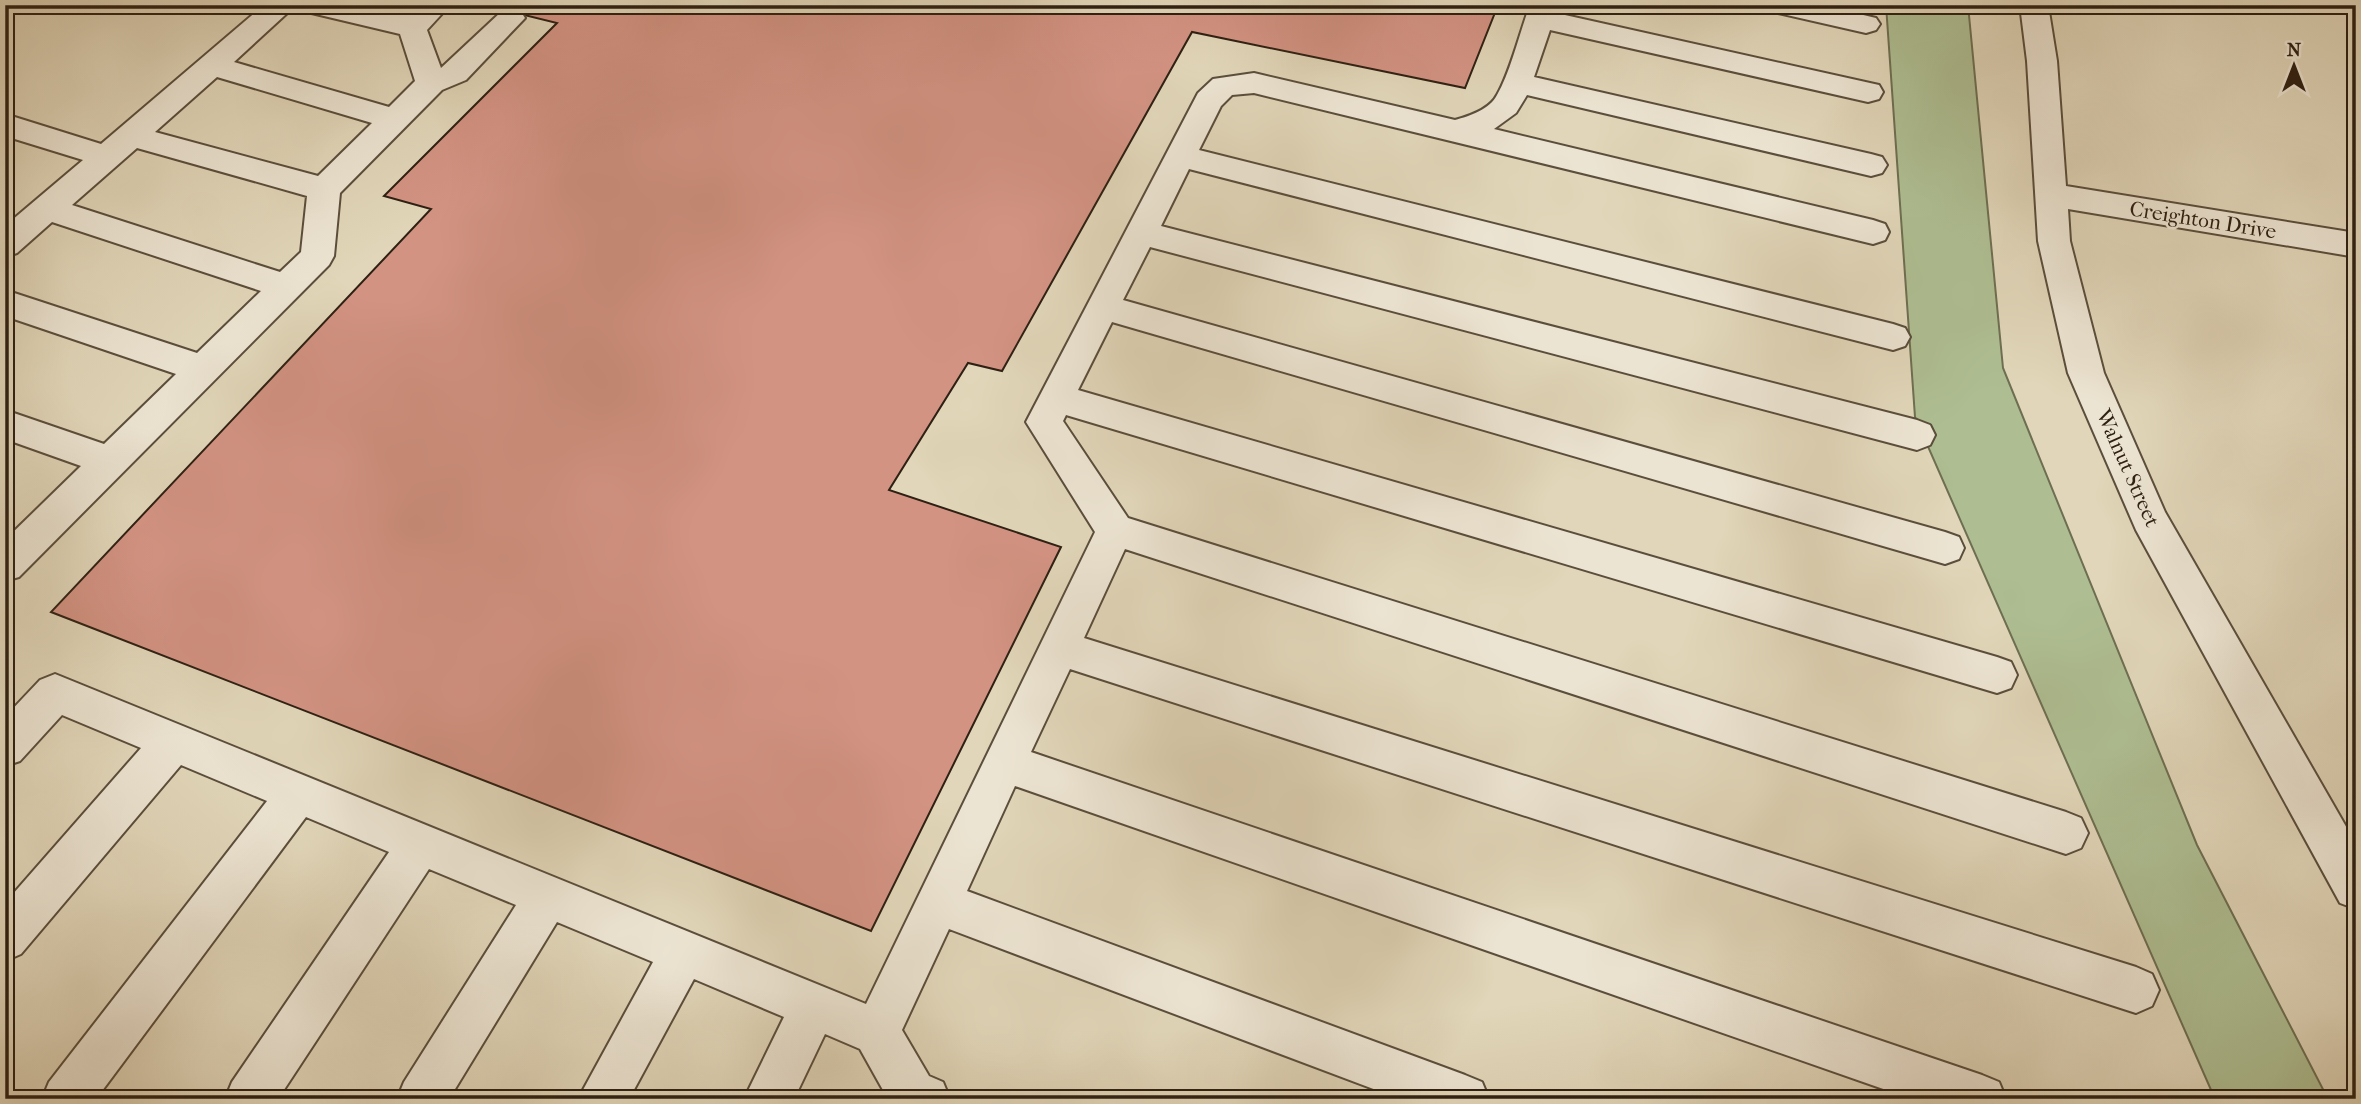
<svg xmlns="http://www.w3.org/2000/svg" width="2361" height="1104" viewBox="0 0 2361 1104" font-family="'IM FELL French Canon',serif">
<style>
.green{fill:#aebe92;stroke:#6e6f52;stroke-width:2}
.building{fill:#d39383;stroke:#2e2013;stroke-width:2}
.lines{fill:none;stroke-linecap:round;stroke-linejoin:round}
.minor-casing{stroke:#5b4e3c;stroke-width:4}
.minor{fill:#ece4d2;fill-rule:evenodd}
.labels{text-anchor:middle;dominant-baseline:central;stroke-width:5;stroke-linejoin:round;paint-order:stroke}
.street-label{font-size:21px;fill:#2e2013;stroke:#ece4d2}
</style>
<rect width="100%" height="100%" fill="#e1d6b9"/>
<filter id="stains"><feTurbulence type="fractalNoise" baseFrequency=".00286" numOctaves="4"/><feColorMatrix values="0 0 0 0 .2 0 0 0 0 .09 0 0 0 0 .02 0 0 0 .5 -.17"/></filter>
<radialGradient id="worn" r=".72"><stop offset=".6" stop-color="#630" stop-opacity="0"/><stop offset="1" stop-color="#630" stop-opacity=".3"/></radialGradient>
<!-- green -->
<path class="green" d="M 1886,5 L 1968,5 L 2003,368 L 2197,845 L 2328,1099 L 2215,1099 L 1915,417 Z"/>
<!-- building -->
<path class="building" d="M 483,5 L 1498,5 L 1465,88 L 1192,32 L 1002,371 L 968,363 L 889,490 L 1061,547 L 871,931 L 51,612 L 431,209 L 384,196 L 557,23 Z"/>
<g class="lines">
<!-- minor casing -->
<g class="minor-casing">
<path id="minor" d="M 264,5 L 296,5 L 234,62 L 389,107 L 415,81 L 400,34 L 303,11 L 299,5 L 353,5 L 393,14 L 390,5 L 450,5 L 427,30 L 441,68 L 501,12 L 511,9 L 521,12 L 525,18 L 466,80 L 442,90 L 340,193 L 334,256 L 329,265 L 19,577 L 5,581 L 5,540 L 81,466 L 5,439 L 5,410 L 104,444 L 176,374 L 5,316 L 5,290 L 197,353 L 261,291 L 52,222 L 17,253 L 5,257 L 5,226 L 83,160 L 5,136 L 5,114 L 101,144 ZM 217,77 L 372,123 L 318,176 L 155,132 ZM 137,148 L 307,196 L 301,252 L 280,272 L 72,205 Z
M 1530,5 L 1558,5 L 1556,13 L 1879,85 L 1883,92 L 1879,99 L 1868,102 L 1550,30 L 1534,77 L 1871,154 L 1882,157 L 1887,165 L 1882,173 L 1871,176 L 1527,95 L 1516,113 L 1494,129 L 1873,220 L 1885,224 L 1889,232 L 1885,240 L 1873,244 L 1254,93 L 1232,95 L 1221,106 L 1199,150 L 1893,324 L 1905,328 L 1910,337 L 1905,346 L 1893,350 L 1189,169 L 1161,226 L 1917,420 L 1930,425 L 1935,435 L 1930,445 L 1917,450 L 1150,247 L 1123,300 L 1945,532 L 1959,537 L 1964,548 L 1959,559 L 1945,564 L 1112,322 L 1078,390 L 1997,657 L 2011,662 L 2017,675 L 2011,688 L 1997,693 L 1066,415 L 1063,421 L 1128,518 L 2066,812 L 2081,818 L 2088,833 L 2081,848 L 2066,854 L 1125,549 L 1084,638 L 2136,967 L 2152,974 L 2159,990 L 2152,1006 L 2136,1013 L 1070,669 L 1031,752 L 1982,1075 L 1999,1082 L 2006,1099 L 1912,1099 L 1015,786 L 967,891 L 1465,1075 L 1482,1082 L 1489,1099 L 1400,1099 L 949,929 L 902,1030 L 929,1076 L 943,1082 L 950,1099 L 888,1099 L 860,1049 L 825,1034 L 794,1099 L 744,1099 L 784,1017 L 694,979 L 629,1099 L 578,1099 L 653,962 L 557,922 L 449,1099 L 397,1099 L 404,1082 L 516,905 L 429,869 L 278,1099 L 225,1099 L 232,1082 L 389,852 L 306,817 L 96,1099 L 42,1099 L 49,1082 L 267,801 L 181,765 L 21,954 L 5,961 L 5,903 L 141,748 L 62,715 L 20,761 L 5,766 L 5,717 L 40,680 L 55,674 L 866,1004 L 1095,532 L 1026,422 L 1198,93 L 1213,79 L 1254,73 L 1455,120 C 1470,116 1490,109 1497,95 C 1511,71 1520,31 1530,5 Z
M 1765,5 L 1821,5 L 1876,18 L 1880,24 L 1876,30 L 1866,33 L 1769,11 Z
M 2020,5 L 2048,5 L 2057,61 L 2066,186 L 2356,233 L 2356,257 L 2068,209 L 2070,241 L 2104,373 L 2165,512 L 2356,844 L 2356,909 L 2340,903 L 2136,530 L 2068,373 L 2038,241 L 2027,61 Z"/>
</g>
<!-- minor -->
<use href="#minor" class="minor"/>
</g>
<g class="labels">
<!-- street labels -->
<g class="street-label">
<text transform="translate(2203 220) rotate(9)">Creighton Drive</text>
<text transform="translate(2128 468) rotate(66)">Walnut Street</text>
</g>
</g>
<!-- margin -->
<rect width="2361" height="1104" fill="none" stroke="#e1d6b9" stroke-width="28"/>
<rect x="7" y="7" width="2347" height="1090" fill="none" stroke="#2e2013" stroke-width="3.5"/>
<rect x="14" y="14" width="2333" height="1076" fill="none" stroke="#2e2013" stroke-width="2"/>
<!-- north arrow -->
<g transform="translate(2294 66)" stroke="#ece4d2" stroke-width="5" paint-order="stroke">
<path d="M0-5L12 26L0 18L-12 26Z" fill="#2e2013"/>
<text y="-10" font-size="19" font-weight="bold" text-anchor="middle" fill="#2e2013">N</text>
</g>
<rect width="100%" height="100%" filter="url(#stains)"/>
<rect width="100%" height="100%" fill="url(#worn)"/>
</svg>
